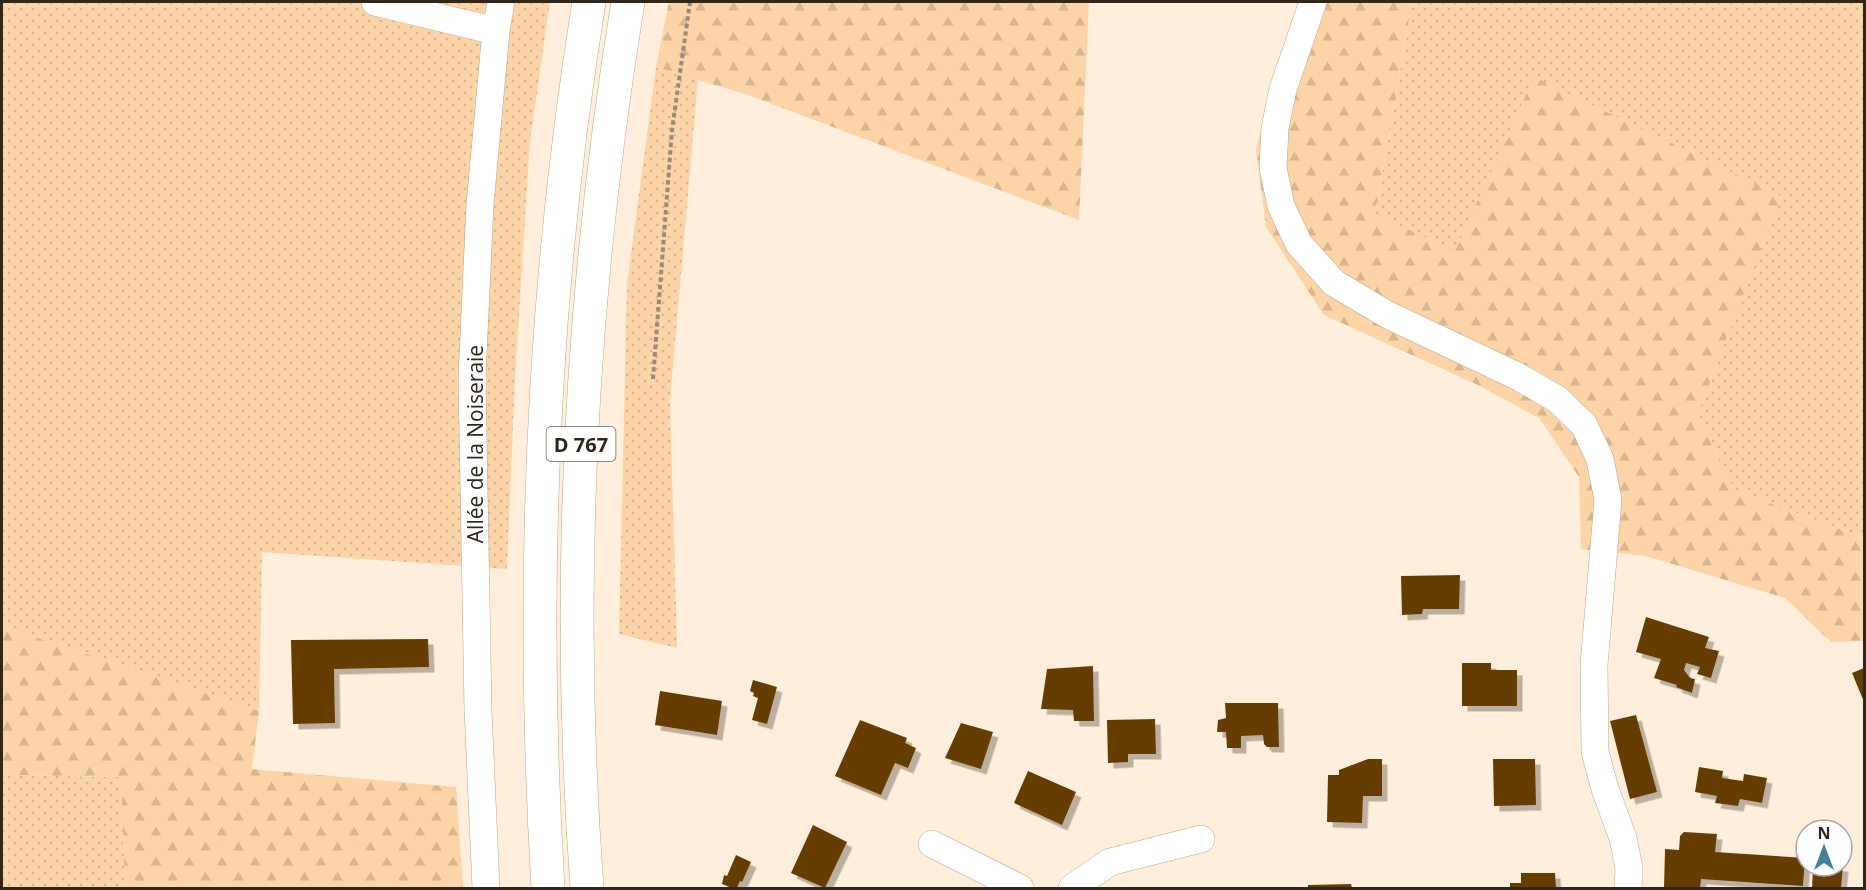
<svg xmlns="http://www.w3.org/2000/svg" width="1866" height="890" viewBox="0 0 1866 890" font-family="'Open Sans',sans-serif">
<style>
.grass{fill:url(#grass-dots)}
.forest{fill:url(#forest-firs)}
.building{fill:#663e00;filter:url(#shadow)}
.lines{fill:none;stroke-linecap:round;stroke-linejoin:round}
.minor-casing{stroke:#bfa68a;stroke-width:28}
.highway-casing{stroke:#bfa68a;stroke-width:34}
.path{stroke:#97897b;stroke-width:4;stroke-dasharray:4.5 3;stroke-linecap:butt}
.minor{stroke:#fff;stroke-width:27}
.highway{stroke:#fff;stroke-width:33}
.labels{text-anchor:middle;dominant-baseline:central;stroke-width:6;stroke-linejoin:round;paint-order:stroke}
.shield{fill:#fefefe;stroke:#6e675f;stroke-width:1.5}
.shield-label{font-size:20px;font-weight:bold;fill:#30261b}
.street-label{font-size:21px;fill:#30261b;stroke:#fefefe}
</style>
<defs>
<pattern id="grass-dots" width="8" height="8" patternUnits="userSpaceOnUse" patternTransform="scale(1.5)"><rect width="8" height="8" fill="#fcd4a7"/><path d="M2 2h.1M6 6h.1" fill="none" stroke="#d8b68f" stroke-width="1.8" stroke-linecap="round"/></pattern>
<pattern id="forest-firs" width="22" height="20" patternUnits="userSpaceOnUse" patternTransform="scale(1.5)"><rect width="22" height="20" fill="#fcd4a7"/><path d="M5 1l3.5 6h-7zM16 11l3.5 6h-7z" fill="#d8b68f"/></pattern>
<filter id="shadow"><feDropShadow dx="5.5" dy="5.5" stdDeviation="0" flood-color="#0004"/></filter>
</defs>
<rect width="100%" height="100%" fill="#ffeedc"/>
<!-- grass -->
<path class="grass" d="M 2,2 L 550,2 L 530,141 L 515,377 L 507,569 L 262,552 L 259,711 L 2,626 Z
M 1412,2 L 1864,2 L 1864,538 L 1734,490 L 1698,413 L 1780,197 L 1454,251 L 1375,215 Z
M 656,67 L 698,79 L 670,400 L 677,648 L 619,634 L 627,285 Z
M 2,775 L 121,777 L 125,888 L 2,888 Z"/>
<!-- forest -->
<path class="forest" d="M 669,2 L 1089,2 L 1079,220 L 748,95 L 656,67 Z
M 1299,2 L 1412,2 L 1375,214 L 1455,251 L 1534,77 L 1781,196 L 1698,413 L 1734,490 L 1864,538 L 1864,641 L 1831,642 L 1785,598 L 1646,556 L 1581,549 L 1579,477 L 1539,418 L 1478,385 L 1324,315 L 1266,227 L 1256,150 L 1273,78 Z
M 2,626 L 259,711 L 252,769 L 456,787 L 463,888 L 125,888 L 121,777 L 2,775 Z"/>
<!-- building -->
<path class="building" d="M 1460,575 L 1459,609 L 1423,609 L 1422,614 L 1402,615 L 1401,576 Z
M 1646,617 L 1709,637 L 1705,648 L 1719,651 L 1711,678 L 1697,674 L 1700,667 L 1686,663 L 1684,670 L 1690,678 L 1695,679 L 1692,693 L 1676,687 L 1677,685 L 1654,678 L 1661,659 L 1636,652 Z
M 428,639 L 429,667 L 334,669 L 335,723 L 293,724 L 291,640 Z
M 1462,663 L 1491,663 L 1491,670 L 1517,670 L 1517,706 L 1462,706 Z
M 1093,666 L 1094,721 L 1074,721 L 1073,710 L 1041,709 L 1047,669 Z
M 1864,668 L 1864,702 L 1852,673 Z
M 753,680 L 777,687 L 767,724 L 752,720 L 758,698 L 753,696 L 754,693 L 750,691 Z
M 660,691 L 722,701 L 717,735 L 655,725 Z
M 1225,703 L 1278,703 L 1279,747 L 1267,747 L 1264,744 L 1263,735 L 1241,736 L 1241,748 L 1227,748 L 1226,732 L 1217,732 L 1218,720 L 1226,718 Z
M 1636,715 L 1657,792 L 1630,799 L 1610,721 Z
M 1155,719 L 1156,754 L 1128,754 L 1128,762 L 1108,763 L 1107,720 Z
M 860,720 L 907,738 L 905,743 L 916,748 L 908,768 L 895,763 L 881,795 L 835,776 Z
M 961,723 L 993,732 L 981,769 L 945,758 Z
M 1368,759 L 1382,759 L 1382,796 L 1363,796 L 1362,823 L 1327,822 L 1328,775 L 1339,775 L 1339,770 Z
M 1493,759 L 1535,759 L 1536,805 L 1494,806 Z
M 1699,767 L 1723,771 L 1722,778 L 1743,781 L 1744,774 L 1767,778 L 1762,803 L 1740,799 L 1738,806 L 1715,803 L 1717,796 L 1695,792 Z
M 1028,771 L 1076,792 L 1062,825 L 1014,803 Z
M 813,825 L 847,842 L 825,888 L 791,873 Z
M 1684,832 L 1717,834 L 1715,852 L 1805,858 L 1803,886 L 1701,879 L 1700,888 L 1664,888 L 1665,849 L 1679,850 L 1680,836 Z
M 736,855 L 751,862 L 742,882 L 740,881 L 737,888 L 732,888 L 722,884 L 724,875 L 727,876 Z
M 1813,866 L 1843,866 L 1841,888 L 1812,888 Z
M 1521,873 L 1555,873 L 1556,888 L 1510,888 L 1510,883 L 1521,883 Z
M 1351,884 L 1352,888 L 1308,888 L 1308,885 Z"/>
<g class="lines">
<!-- minor casing -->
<g class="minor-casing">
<path id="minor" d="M 375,2 L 496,31
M 1313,2 L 1283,89 L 1275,128 L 1273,168 L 1281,206 L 1299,244 L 1334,283 L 1388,315 L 1519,377 L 1557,399 L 1584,425 L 1600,459 L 1608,500 L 1594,665 L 1595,752 L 1605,789 L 1623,838 L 1629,868 L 1628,888
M 932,844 L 1020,888
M 486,888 L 478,710 L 472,378 L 480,204 L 496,31 L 501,2
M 1072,888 L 1110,862 L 1201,839"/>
</g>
<!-- highway casing -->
<g class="highway-casing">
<path id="highway" d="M 548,888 C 530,590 541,297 589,2
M 587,888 C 565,592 580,295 628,2"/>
</g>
<!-- path -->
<path class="path" d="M 653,379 L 672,130 L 690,2"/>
<!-- minor -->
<use href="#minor" class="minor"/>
<!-- highway -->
<use href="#highway" class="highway"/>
</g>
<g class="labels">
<!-- shield labels -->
<rect class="shield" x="546.5" y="427" width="69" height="34" rx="4.5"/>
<g class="shield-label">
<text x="581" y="444">D 767</text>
</g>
<!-- street labels -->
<g class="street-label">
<text transform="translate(475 444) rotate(-90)">Allée de la Noiseraie</text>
</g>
</g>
<!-- border -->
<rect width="1866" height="890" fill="none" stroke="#30261b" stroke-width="6"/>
<!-- north arrow -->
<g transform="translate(1824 848)"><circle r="28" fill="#fefefe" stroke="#aca8a3" stroke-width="1.5"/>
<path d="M0-4.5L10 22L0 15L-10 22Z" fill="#428295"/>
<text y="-9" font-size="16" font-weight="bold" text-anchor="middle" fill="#30261b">N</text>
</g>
</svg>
